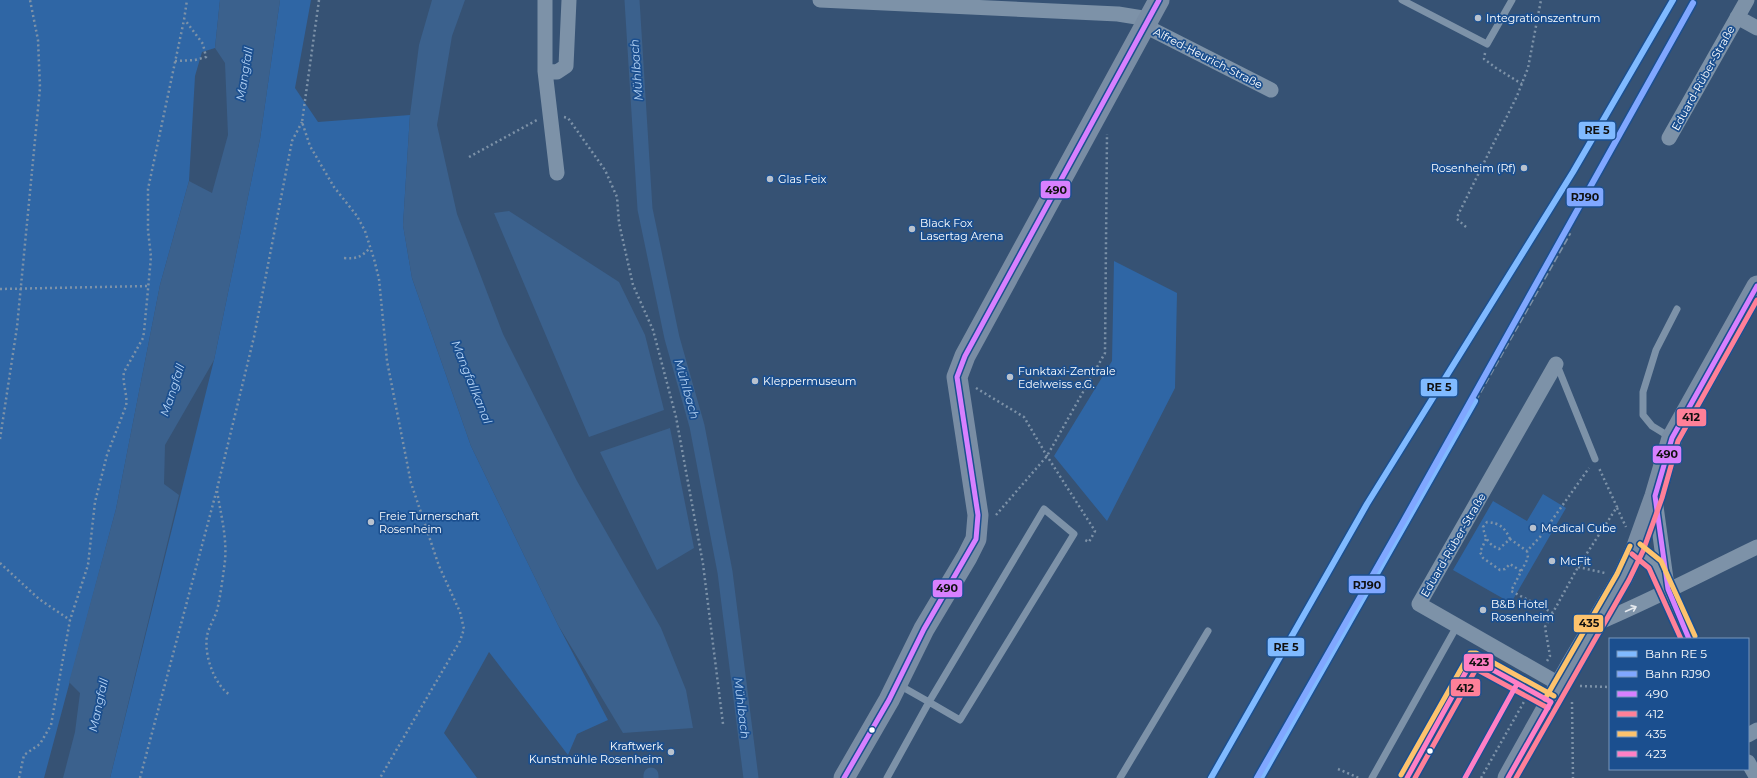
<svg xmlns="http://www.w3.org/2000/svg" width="1757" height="778" viewBox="0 0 1757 778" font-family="Montserrat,sans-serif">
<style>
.green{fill:#2f66a5}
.water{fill:#3b618d}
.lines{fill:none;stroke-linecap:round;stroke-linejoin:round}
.canal{stroke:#3b618d;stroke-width:15}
.path{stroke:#7d92a8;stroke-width:2.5;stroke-dasharray:2 3;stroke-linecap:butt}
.lane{stroke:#7d92a8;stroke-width:7}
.street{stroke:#7d92a8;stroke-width:15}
.secondary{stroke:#798da4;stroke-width:21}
.rail{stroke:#7e92a7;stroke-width:3;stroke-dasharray:7 3;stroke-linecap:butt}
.bus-1-casing{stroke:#1b4f8f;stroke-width:8}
.bus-2-casing{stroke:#1b4f8f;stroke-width:8}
.bus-3-casing{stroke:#1b4f8f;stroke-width:8}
.bus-4-casing{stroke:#1b4f8f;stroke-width:8}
.bus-1{stroke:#d880ff;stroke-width:5}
.bus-2{stroke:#ff8098;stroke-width:5}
.bus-3{stroke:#fdc36d;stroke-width:5}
.bus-4{stroke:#ff80c5;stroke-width:5}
.rail-1-casing{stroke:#1b4f8f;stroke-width:9}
.rail-2-casing{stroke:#1b4f8f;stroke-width:9}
.rail-1{stroke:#80baff;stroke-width:6}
.rail-2{stroke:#80a7ff;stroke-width:6}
.oneway{stroke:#e5e9ee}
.poi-dot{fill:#b9c2ce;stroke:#1b4f8f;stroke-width:1.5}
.bus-dot{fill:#fff;stroke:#1b4f8f;stroke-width:1.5}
.labels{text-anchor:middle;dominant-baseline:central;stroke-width:3.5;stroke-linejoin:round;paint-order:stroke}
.poi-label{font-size:11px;fill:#fff;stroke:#1b4f8f;text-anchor:start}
.street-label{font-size:11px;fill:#fff;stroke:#1b4f8f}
.water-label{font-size:12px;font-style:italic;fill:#b5d3f5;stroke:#1b4f8f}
.line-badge{stroke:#1b4f8f;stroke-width:1.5}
.pale-badge-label{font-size:11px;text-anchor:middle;font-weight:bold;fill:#111}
</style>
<rect width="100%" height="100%" fill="#365274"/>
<!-- green -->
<path class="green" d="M 0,0 L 220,0 L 215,48 L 202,52 L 195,76 L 189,181 L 160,285 L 116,509 L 44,778 L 0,778 Z
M 280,0 L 311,0 L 295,88 L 318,122 L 410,115 L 403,225 L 412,278 L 471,446 L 558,625 L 608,720 L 577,734 L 568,755 L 489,652 L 444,733 L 477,778 L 110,778 L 214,360 L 260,139 Z
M 1114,261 L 1177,293 L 1175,388 L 1107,521 L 1054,456 L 1112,361 Z
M 1543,494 L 1566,508 L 1511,603 L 1453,570 L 1493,501 L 1527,521 Z"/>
<!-- water -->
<path class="water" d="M 220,0 L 280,0 L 260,139 L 214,360 L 165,445 L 164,484 L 179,495 L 110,778 L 63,778 L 75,732 L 80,693 L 69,682 L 116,509 L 160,285 L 189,181 L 212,193 L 228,135 L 225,63 L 215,48 Z
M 432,0 L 465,0 L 452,36 L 437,125 L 457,214 L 503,334 L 577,481 L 661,628 L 686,690 L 693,728 L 623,733 L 558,625 L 471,446 L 412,278 L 403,225 L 410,115 L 419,45 Z
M 509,211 L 619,282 L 645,335 L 664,410 L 589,437 L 494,213 Z
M 670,428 L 694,548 L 657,570 L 600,452 Z"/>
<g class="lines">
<!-- canal -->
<path class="canal" d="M 632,0 L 645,209 L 672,338 L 697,426 L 725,572 L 751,778
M 651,778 L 651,775"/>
<!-- path -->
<path class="path" d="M 319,0 L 302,122 L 310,146 L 334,187 L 357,216 L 365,231 L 374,259 L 379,279 L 387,361 L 411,483 L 439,566 L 460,612 L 464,629 L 460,641 L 380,778
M 1485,53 L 1484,59 L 1496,68 L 1522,84
M 175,61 L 195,60 L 206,57 L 203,44 L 185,20
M 564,117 L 568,118 L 605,170 L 617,197 L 619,223 L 633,285 L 653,330 L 676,417 L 703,564 L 723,724
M 469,157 L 537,120
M 1466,227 L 1457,219 L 1458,215 L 1517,96 L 1528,68 L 1541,0
M 344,258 C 357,259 361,257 370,248
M 0,289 L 149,286
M 976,388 L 1024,417 L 1047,456 L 1095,531 L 1089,542 L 1083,539
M 0,439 L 17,327 L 40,88 L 38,40 L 30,0
M 217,491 C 221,515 227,537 225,561 C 223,576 221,592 218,606 C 216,616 211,623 208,632 C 202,651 214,685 230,695
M 1617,508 L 1626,527
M 996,515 L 1047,456 L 1105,353 L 1107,134
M 1486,539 L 1480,552 L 1483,558 L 1500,570 L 1505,569 L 1510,564 L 1521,571
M 1510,539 C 1505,528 1500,523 1487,522 L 1483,527 C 1485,538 1488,544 1499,549 L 1510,539 L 1527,551
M 0,563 L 39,599 L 70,620
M 1578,567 L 1605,573
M 1553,613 L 1511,591 L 1528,558 L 1527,551 L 1540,537 L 1589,468
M 1547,661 L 1550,656 L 1545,627 L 1578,567 L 1617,507 L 1599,468
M 1580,686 L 1610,687
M 1572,702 L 1573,778
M 1338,769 L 1359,778
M 19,778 L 24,755 L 40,744 L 51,725 L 70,620 L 88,565 L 95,502 L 107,455 L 126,406 C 128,395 122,384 124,372 L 143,338 L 144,332 L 151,257 L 148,230 L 148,189 L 184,20 L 187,0
M 140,778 L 217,489 L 254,337 L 292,141 L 302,122
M 1481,778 L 1525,700"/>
<!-- lane -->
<path class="lane" d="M 1402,0 L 1487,44 L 1512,0
M 1557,365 L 1595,459
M 1670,437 L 1652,426 L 1643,415 L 1643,392 L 1656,350 L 1677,309
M 1044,509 L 1074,534 L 960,720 L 929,702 Z
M 887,778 L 929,702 L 899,685
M 1120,778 L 1208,631
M 1372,778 L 1457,626
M 1407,778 L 1473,659 L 1549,701
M 1465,778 L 1517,684"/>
<!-- street -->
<path class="street" d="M 545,0 L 545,71
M 820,0 L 1118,14 L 1149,19
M 1737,17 L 1757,28
M 1145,26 L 1271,90
M 1669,138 L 1747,0
M 557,173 L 545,71 L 557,72 L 566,66 L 569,0
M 1556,364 L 1419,604 L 1561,685
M 1655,499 L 1666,579
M 1636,549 L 1655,564 L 1689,639
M 1595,624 C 1650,601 1703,573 1757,547
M 1748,735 L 1757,730
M 1748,762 L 1757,778"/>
<!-- secondary -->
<path class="secondary" d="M 844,778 L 889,700 L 924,629 L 967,557 L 976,539 L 978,515 L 957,377 L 965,356 L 1159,0
M 1508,778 L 1570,667 L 1623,577 L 1636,549 L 1655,496 L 1672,438 L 1757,286"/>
<!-- rail -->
<path class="rail" d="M 1475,401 L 1570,233"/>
<!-- bus-1 casing -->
<g class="bus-1-casing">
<path id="bus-1" d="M 1689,639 L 1668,589 L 1655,496 L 1672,438 L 1757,286
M 844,778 L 889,700 L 924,629 L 976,539 L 978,515 L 957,377 L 965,356 L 1159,0"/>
</g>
<!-- bus-2 casing -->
<g class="bus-2-casing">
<path id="bus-2" d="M 1632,554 L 1649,568 L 1681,639
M 1415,778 L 1476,669 L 1548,708
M 1516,778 L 1629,580 L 1643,551 L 1662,498 L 1678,441 L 1757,300"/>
</g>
<!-- bus-3 casing -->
<g class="bus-3-casing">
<path id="bus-3" d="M 1640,544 L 1661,561 L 1695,636
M 1545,699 L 1617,574 L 1630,546
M 1401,775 L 1470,653 L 1476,653 L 1554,696"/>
</g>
<!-- bus-4 casing -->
<g class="bus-4-casing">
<path id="bus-4" d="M 1407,778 L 1473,659 L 1551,702
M 1465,778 L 1517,684
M 1508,778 L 1551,702"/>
</g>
<!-- bus-1 -->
<use href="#bus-1" class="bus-1"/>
<!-- bus-2 -->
<use href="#bus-2" class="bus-2"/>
<!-- bus-3 -->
<use href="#bus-3" class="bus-3"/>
<!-- bus-4 -->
<use href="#bus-4" class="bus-4"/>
<!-- rail-1 casing -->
<g class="rail-1-casing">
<path id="rail-1" d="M 1211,778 L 1367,504 L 1573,172 L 1673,0
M 1261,778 L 1475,401"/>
</g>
<!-- rail-2 casing -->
<g class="rail-2-casing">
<path id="rail-2" d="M 1257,778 L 1403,522 L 1693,3"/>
</g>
<!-- rail-1 -->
<use href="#rail-1" class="rail-1"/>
<!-- rail-2 -->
<use href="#rail-2" class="rail-2"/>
</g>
<!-- one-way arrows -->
<defs><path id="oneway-shaft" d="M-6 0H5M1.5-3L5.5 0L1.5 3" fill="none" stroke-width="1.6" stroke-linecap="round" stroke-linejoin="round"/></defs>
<use class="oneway" href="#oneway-shaft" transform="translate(1631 609) rotate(-24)"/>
<!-- markers -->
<g class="poi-dot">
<circle cx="1478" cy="18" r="4"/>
<circle cx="1524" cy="168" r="4"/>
<circle cx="770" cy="179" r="4"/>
<circle cx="912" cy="229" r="4"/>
<circle cx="1010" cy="377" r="4"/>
<circle cx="755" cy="381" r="4"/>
<circle cx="371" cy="522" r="4"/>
<circle cx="1533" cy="528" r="4"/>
<circle cx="1552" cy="561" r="4"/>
<circle cx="1483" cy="610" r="4"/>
<circle cx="671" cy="752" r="4"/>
</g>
<g class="bus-dot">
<circle cx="872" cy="730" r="3.5"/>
<circle cx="1430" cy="751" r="3.5"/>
</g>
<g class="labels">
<!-- poi labels -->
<g class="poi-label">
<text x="1486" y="18">Integrationszentrum</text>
<text x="1516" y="168" text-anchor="end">Rosenheim (Rf)</text>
<text x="778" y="179">Glas Feix</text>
<text x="920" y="223">Black Fox<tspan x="920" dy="13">Lasertag Arena</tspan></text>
<text x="1018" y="371">Funktaxi-Zentrale<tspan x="1018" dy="13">Edelweiss e.G.</tspan></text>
<text x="763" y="381">Kleppermuseum</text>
<text x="379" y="516">Freie Turnerschaft<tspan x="379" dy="13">Rosenheim</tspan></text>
<text x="1541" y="528">Medical Cube</text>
<text x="1560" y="561">McFit</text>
<text x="1491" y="604">B&amp;B Hotel<tspan x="1491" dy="13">Rosenheim</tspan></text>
<text x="663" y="746" text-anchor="end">Kraftwerk<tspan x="663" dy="13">Kunstmühle Rosenheim</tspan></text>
</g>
<!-- street labels -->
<g class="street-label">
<text transform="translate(1208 58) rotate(27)">Alfred-Heurich-Straße</text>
<text transform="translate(1703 78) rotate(-61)">Eduard-Rüber-Straße</text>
<text transform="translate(1453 545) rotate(-60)">Eduard-Rüber-Straße</text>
</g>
<!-- water labels -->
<g class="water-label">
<text transform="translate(636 70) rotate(-94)">Mühlbach</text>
<text transform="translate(244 74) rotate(-81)">Mangfall</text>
<text transform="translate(472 382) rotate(68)">Mangfallkanal</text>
<text transform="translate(687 389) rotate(74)">Mühlbach</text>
<text transform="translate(172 390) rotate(-72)">Mangfall</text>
<text transform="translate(98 705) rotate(-78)">Mangfall</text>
<text transform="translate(742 708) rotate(83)">Mühlbach</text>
</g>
</g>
<g class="line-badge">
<rect x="1578" y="121" width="38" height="19" rx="4" fill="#80baff"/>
<rect x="1040" y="180" width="31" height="19" rx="4" fill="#d880ff"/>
<rect x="1566" y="187" width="38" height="20" rx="4" fill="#80a7ff"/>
<rect x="1420" y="378" width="38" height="19" rx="4" fill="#80baff"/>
<rect x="1676" y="408" width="31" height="19" rx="4" fill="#ff8098"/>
<rect x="1652" y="445" width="30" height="19" rx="4" fill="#d880ff"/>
<rect x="1348" y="575" width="38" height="19" rx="4" fill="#80a7ff"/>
<rect x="932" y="579" width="31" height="19" rx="4" fill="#d880ff"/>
<rect x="1573" y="614" width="31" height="19" rx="4" fill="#fdc36d"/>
<rect x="1267" y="637" width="38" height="20" rx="4" fill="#80baff"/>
<rect x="1463" y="653" width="31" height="19" rx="4" fill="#ff80c5"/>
<rect x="1450" y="678" width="31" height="19" rx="4" fill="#ff8098"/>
</g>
<g class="pale-badge-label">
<text x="1597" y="134">RE 5</text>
<text x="1056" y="194">490</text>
<text x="1585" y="201">RJ90</text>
<text x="1439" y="391">RE 5</text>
<text x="1691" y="421">412</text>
<text x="1667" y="458">490</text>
<text x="1367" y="589">RJ90</text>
<text x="947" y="592">490</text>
<text x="1589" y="627">435</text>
<text x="1286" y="651">RE 5</text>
<text x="1479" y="666">423</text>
<text x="1465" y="692">412</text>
</g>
<!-- legend -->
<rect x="1609" y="638" width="140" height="132" fill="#1b4f8f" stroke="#7695bc"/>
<rect x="1617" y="651" width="20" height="6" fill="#80baff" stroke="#7695bc"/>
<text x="1645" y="658" font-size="12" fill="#ffffff">Bahn RE 5</text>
<rect x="1617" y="671" width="20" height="6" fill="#80a7ff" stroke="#7695bc"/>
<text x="1645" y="678" font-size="12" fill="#ffffff">Bahn RJ90</text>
<rect x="1617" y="691" width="20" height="6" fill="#d880ff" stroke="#7695bc"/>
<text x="1645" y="698" font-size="12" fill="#ffffff">490</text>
<rect x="1617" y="711" width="20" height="6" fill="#ff8098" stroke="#7695bc"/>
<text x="1645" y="718" font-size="12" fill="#ffffff">412</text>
<rect x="1617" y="731" width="20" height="6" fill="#fdc36d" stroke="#7695bc"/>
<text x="1645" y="738" font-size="12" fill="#ffffff">435</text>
<rect x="1617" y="751" width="20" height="6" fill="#ff80c5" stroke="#7695bc"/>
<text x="1645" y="758" font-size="12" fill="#ffffff">423</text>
</svg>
